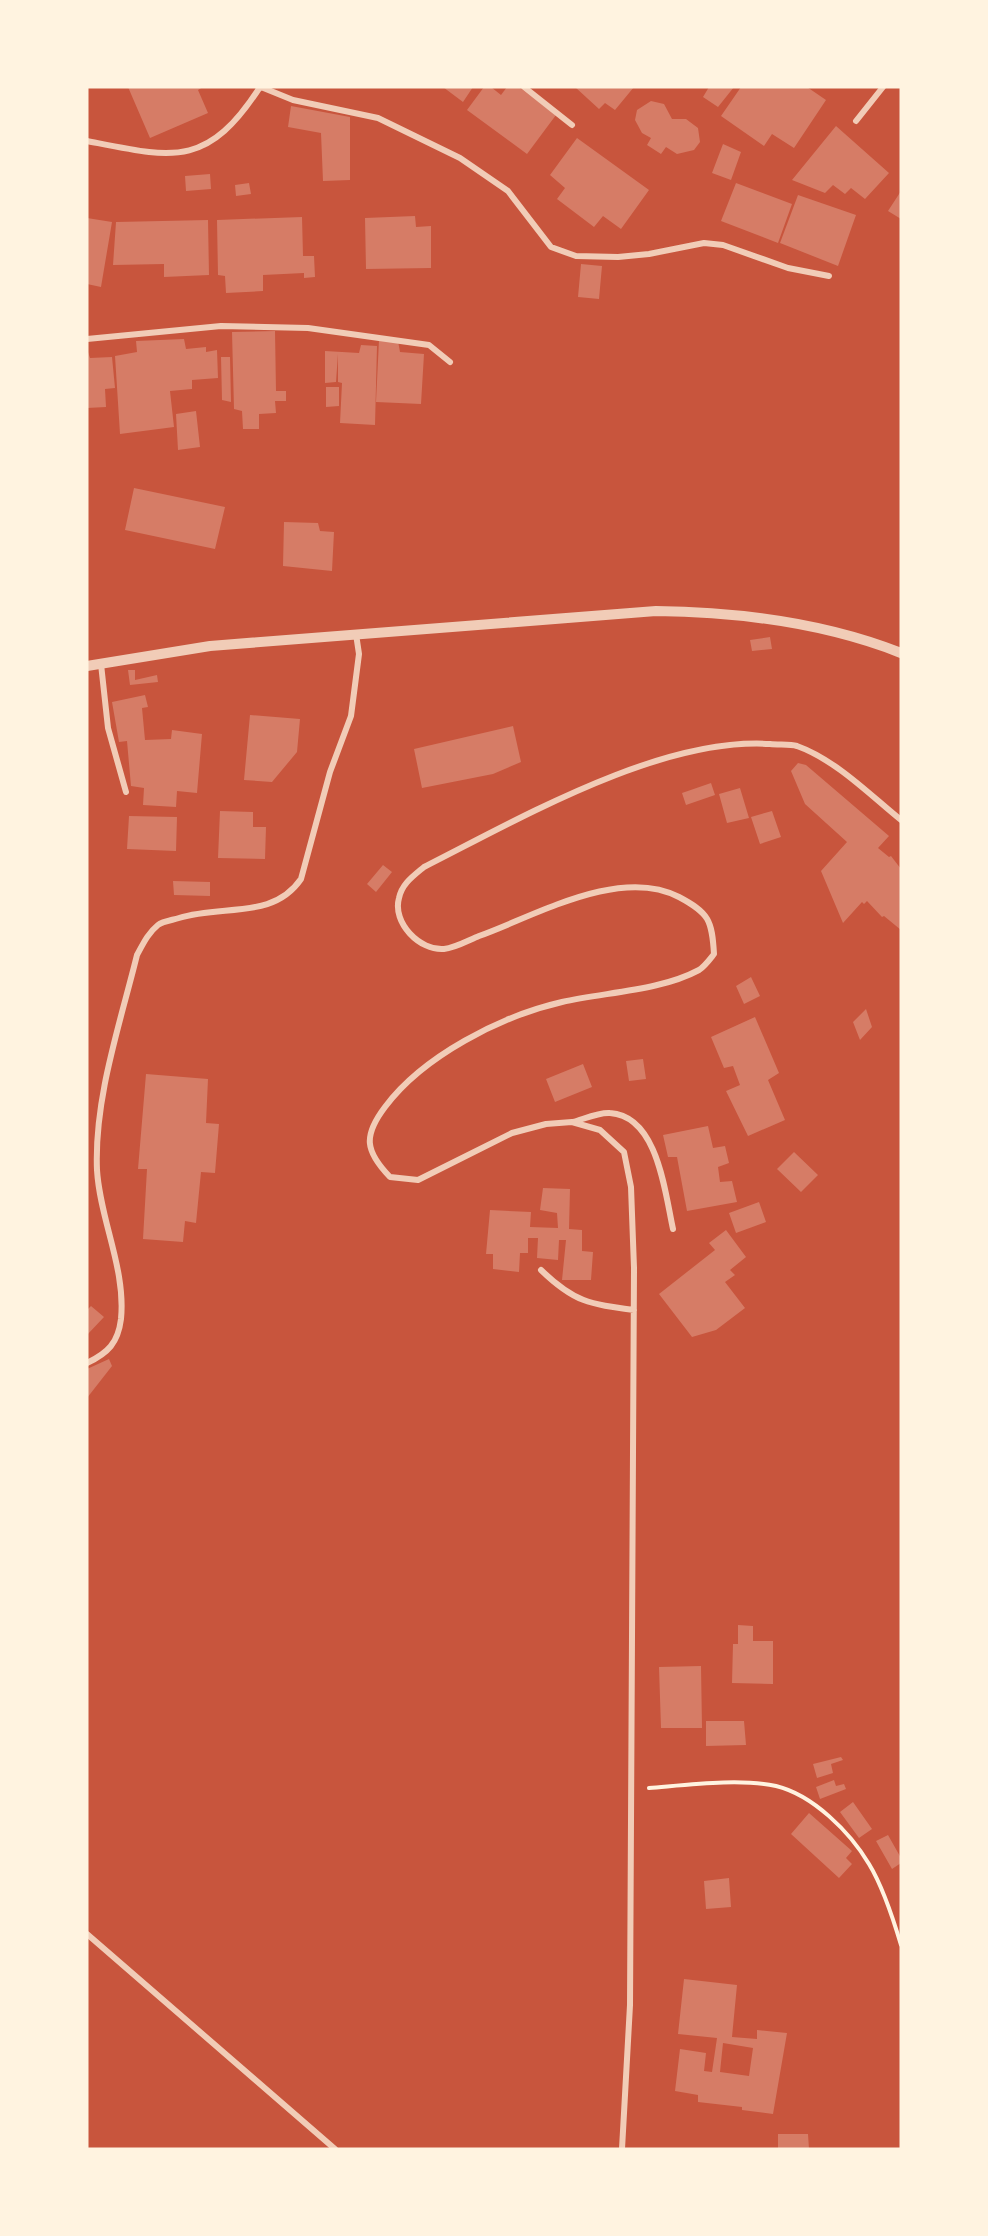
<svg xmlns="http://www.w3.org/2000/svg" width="988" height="2236" viewBox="0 0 988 2236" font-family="Karla,sans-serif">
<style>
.building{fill:#d67c66;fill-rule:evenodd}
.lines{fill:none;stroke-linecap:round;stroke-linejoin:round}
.path{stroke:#fff3e0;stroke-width:4}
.minor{stroke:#f1ccb7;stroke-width:6}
.tertiary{stroke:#f1ccb7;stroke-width:10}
</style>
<rect width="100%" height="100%" fill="#c8553d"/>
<!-- building -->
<path class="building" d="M 128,87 L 203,87 L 198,90 L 208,113 L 150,138 Z
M 443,87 L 473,87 L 463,102 Z
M 484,87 L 491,87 L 501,95 L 507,87 L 519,87 L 556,115 L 527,154 L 467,110 Z
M 575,87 L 634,87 L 615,110 L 605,103 L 599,109 Z
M 709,87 L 734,87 L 718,107 L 703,97 Z
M 741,87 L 807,87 L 826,100 L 794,148 L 772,134 L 764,146 L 721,116 Z
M 651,101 L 664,104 L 672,119 L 686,119 L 698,128 L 700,142 L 694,150 L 677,154 L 666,147 L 661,154 L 647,145 L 651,138 L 642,133 L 635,120 L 637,110 Z
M 291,106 L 350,117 L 350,180 L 323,181 L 321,133 L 288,127 Z
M 836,126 L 889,173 L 865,199 L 851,188 L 845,194 L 833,185 L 825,193 L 792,180 Z
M 577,138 L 649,190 L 621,229 L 603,216 L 594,227 L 557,199 L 565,188 L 550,175 Z
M 723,144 L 741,152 L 731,180 L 712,173 Z
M 210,174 L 211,189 L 186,191 L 185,176 Z
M 249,183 L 251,194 L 236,196 L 235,185 Z
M 736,183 L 792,204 L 778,243 L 721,221 Z
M 901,191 L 901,219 L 888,211 Z
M 798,195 L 856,215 L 838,266 L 780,243 Z
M 415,216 L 416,227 L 431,226 L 431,268 L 366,269 L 365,218 Z
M 302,217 L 303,256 L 314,256 L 315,277 L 304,278 L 304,273 L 263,275 L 263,291 L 226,293 L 225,276 L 218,275 L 217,220 Z
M 87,218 L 112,222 L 101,287 L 87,284 Z
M 208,220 L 209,275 L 164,277 L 164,264 L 113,265 L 116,222 Z
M 581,264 L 602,266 L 599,299 L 578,297 Z
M 275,331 L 276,391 L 286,391 L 286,401 L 275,401 L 276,413 L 259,414 L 259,429 L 243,429 L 242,411 L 234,409 L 232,332 Z
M 184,339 L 186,349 L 206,347 L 206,352 L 217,350 L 218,378 L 192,380 L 192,389 L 170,391 L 174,427 L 120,434 L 115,356 L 137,352 L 136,341 Z
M 379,340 L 398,341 L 400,352 L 424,354 L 421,404 L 376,402 Z
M 361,345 L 377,346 L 375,425 L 340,423 L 342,383 L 338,382 L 338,354 L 336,382 L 325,383 L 325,351 L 359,353 Z
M 87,349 L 90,358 L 112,357 L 115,388 L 105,389 L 106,407 L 87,408 Z
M 221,357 L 230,357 L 231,402 L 222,400 Z
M 326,387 L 339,387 L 339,406 L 326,407 Z
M 196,411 L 200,447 L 178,450 L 176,414 Z
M 134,488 L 225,507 L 215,549 L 125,530 Z
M 284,522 L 318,523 L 320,531 L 334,532 L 332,571 L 283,566 Z
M 770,637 L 772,649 L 752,651 L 750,640 Z
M 128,670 L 135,670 L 135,680 L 157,675 L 158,682 L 130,685 Z
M 145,695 L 148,707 L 142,708 L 145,740 L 171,739 L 172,730 L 202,734 L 197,793 L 177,791 L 176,807 L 143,805 L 144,788 L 131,786 L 127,741 L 119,742 L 112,702 Z
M 250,715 L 300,719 L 297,752 L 272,782 L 244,780 Z
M 513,726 L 521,762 L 493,774 L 422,788 L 414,749 Z
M 798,763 L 806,765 L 889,836 L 878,848 L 889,857 L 891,856 L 901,869 L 901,930 L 884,916 L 882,917 L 867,901 L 864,904 L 862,902 L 843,923 L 821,871 L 847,842 L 805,804 L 791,771 Z
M 711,783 L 715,795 L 686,805 L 682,793 Z
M 740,788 L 749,818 L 727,823 L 719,794 Z
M 220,811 L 253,812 L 253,827 L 266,827 L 265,859 L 218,858 Z
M 772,811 L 781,837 L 760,844 L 751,817 Z
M 129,816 L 177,817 L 176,851 L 127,849 Z
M 383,865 L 392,872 L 376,892 L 367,884 Z
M 173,881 L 210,882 L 210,896 L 174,895 Z
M 751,977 L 760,996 L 744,1004 L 736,986 Z
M 866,1009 L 872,1027 L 860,1040 L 853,1022 Z
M 755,1017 L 779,1073 L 768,1080 L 785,1120 L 748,1136 L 726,1091 L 740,1085 L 733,1066 L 724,1068 L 711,1037 Z
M 643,1059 L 646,1079 L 629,1081 L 626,1061 Z
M 583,1064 L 592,1087 L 555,1102 L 546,1079 Z
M 146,1074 L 208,1079 L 206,1123 L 219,1124 L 215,1173 L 201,1172 L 196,1223 L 185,1221 L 183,1242 L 143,1239 L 147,1169 L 138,1169 Z
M 708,1126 L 713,1148 L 725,1146 L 729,1163 L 718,1167 L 720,1182 L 732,1181 L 737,1202 L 687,1211 L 677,1157 L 668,1157 L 663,1135 Z
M 794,1152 L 818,1175 L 801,1192 L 777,1169 Z
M 543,1188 L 570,1189 L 569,1229 L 582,1230 L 582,1251 L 593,1252 L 591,1280 L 562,1280 L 566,1240 L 559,1240 L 558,1260 L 537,1258 L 538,1238 L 528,1238 L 528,1253 L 520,1253 L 519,1272 L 493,1269 L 493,1254 L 486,1254 L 490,1210 L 531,1212 L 530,1227 L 558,1228 L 557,1213 L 540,1210 Z
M 759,1202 L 766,1222 L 736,1233 L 729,1213 Z
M 726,1230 L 746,1257 L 730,1270 L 735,1275 L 725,1282 L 745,1308 L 716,1330 L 692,1337 L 659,1294 L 715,1250 L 709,1243 Z
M 91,1306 L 104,1317 L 87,1335 L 87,1310 Z
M 109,1359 L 112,1366 L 87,1398 L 87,1369 Z
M 738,1625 L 753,1626 L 753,1641 L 773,1641 L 773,1684 L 732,1683 L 733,1644 L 738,1644 Z
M 701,1666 L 702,1728 L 661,1728 L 659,1667 Z
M 706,1721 L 744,1721 L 746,1745 L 706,1746 Z
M 841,1757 L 843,1760 L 831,1764 L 833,1773 L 817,1778 L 813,1764 Z
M 834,1780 L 836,1786 L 844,1784 L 846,1789 L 820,1799 L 816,1787 Z
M 853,1802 L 872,1829 L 859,1838 L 840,1812 Z
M 809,1813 L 852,1851 L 846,1858 L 852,1864 L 839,1878 L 791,1834 Z
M 888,1835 L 901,1858 L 901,1863 L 892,1869 L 876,1841 Z
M 729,1878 L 731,1907 L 706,1909 L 704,1881 Z
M 684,1979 L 737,1985 L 732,2037 L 757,2039 L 757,2030 L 787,2033 L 773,2114 L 742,2110 L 742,2107 L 698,2102 L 698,2095 L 675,2091 L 680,2049 L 706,2053 L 704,2071 L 712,2072 L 717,2038 L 678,2034 ZM 723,2043 L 753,2048 L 749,2076 L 720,2072 Z
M 778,2134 L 808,2134 L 809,2149 L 778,2149 Z"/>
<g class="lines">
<!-- path -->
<path class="path" d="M 649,1788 C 686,1785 740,1778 776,1786 C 813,1795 850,1832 869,1864 C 883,1887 893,1918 901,1945"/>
<!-- minor -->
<path class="minor" d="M 261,87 L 293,100 L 378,118 L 460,158 L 508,191 L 551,247 L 576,256 L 618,257 L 649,254 L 704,243 L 723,245 L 788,268 L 829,276
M 524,87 L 572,125
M 856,121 L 883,87
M 87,141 C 173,158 207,169 260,87
M 87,339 L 221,326 L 308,328 L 429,345 L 450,362
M 101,664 L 108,728 L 126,792
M 573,1122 C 584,1119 599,1112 610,1113 C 658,1116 665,1193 673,1229
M 541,1270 C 574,1302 589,1304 634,1310
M 87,1363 C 108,1353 118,1343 121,1319 C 126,1269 100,1220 97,1170 C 94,1099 120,1024 137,955 C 143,944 148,933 158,925 C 163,921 173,920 179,918 C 223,904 273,920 301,879 L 330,772 L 351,716 L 359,654 L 356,634
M 87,1934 L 335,2149
M 622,2149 L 630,2005 L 634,1268 L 631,1187 L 624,1152 L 600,1130 L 572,1122 L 546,1124 L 512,1133 L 418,1180 L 390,1177 C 365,1151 363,1136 385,1107 C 423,1056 501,1016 562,1002 C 605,992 660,991 699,970 C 705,966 710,959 714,954 C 712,920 709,913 679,897 C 620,866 535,916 479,936 C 469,940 455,948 444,949 C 420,951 392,923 399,898 C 402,884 412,877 424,867 C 521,818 660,737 770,744 C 779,745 790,744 797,746 C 836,760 870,795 901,820"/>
<!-- tertiary -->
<path class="tertiary" d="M 87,666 L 210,646 L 656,611 C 737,612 825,623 901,653"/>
</g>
<!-- border -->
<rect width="988" height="2236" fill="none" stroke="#fff3e0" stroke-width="177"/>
</svg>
